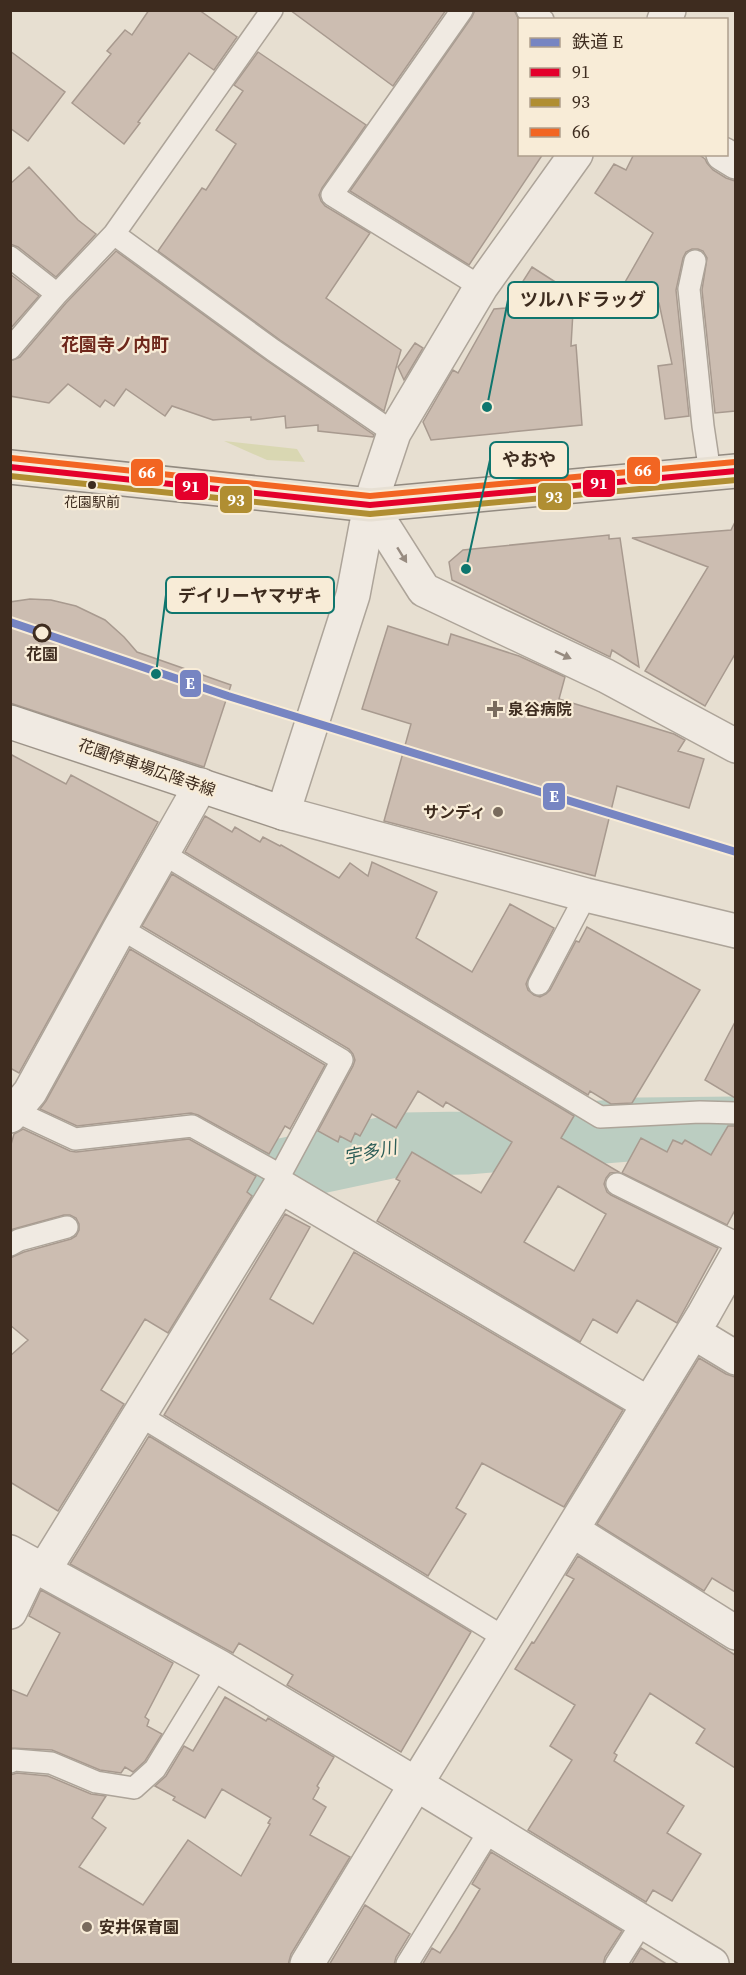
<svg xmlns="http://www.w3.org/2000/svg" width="746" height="1975" viewBox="0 0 746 1975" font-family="'Source Serif 4','Noto Sans JP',serif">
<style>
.green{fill:#d9d7b2}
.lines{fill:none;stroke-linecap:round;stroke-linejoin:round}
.river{stroke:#bbcdc1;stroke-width:63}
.building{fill:#ccbdb1;stroke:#a89a8f;stroke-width:1.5;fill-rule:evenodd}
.service-casing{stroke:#ada499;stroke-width:24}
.minor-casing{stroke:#ada499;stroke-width:36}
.tertiary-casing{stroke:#ada499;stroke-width:36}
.secondary-casing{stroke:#9d9489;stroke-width:36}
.primary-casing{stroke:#928a80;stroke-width:36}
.service{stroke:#f0eae2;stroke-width:21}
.minor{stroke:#f0eae2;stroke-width:33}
.tertiary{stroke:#f0eae2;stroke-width:33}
.secondary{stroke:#f0eae2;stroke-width:33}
.primary{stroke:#e7e0d4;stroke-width:33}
.bus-1-casing{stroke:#f8ecd7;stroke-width:10}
.bus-2-casing{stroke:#f8ecd7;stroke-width:10}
.bus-3-casing{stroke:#f8ecd7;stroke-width:10}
.bus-1{stroke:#e4002b;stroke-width:6}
.bus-2{stroke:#b08e32;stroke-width:6}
.bus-3{stroke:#f26522;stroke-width:6}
.rail-1-casing{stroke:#f8ecd7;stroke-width:12}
.rail-1{stroke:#7785c2;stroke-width:8}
.oneway{fill:#978b80}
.bus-dot{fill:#3e2c1f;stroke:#f8ecd7;stroke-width:2}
.stop-dot{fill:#f8ecd7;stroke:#3e2c1f;stroke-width:3}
.poi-dot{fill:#796b5d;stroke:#f8ecd7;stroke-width:2}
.labels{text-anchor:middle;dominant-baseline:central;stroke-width:4.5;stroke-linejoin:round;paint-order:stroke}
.bus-label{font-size:14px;fill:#3e2c1f;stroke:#f8ecd7}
.stop-label{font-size:16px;font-weight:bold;fill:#3e2c1f;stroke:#f8ecd7}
.poi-label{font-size:16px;font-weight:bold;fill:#3e2c1f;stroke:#f8ecd7;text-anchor:start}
.street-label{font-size:16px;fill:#3e2c1f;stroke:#f8ecd7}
.neighbourhood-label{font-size:18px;font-weight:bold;fill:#6e271b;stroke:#f8ecd7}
.water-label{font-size:18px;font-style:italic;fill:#2d5e58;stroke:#f8ecd7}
.leader{fill:none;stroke:#0f766e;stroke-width:2}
.callout-dot{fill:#0f766e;stroke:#f8ecd7;stroke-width:2}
.callout{fill:#f8ecd7;stroke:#0f766e;stroke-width:2}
.callout-label{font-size:18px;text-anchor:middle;font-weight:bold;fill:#3e2c1f}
.line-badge{stroke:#f8ecd7;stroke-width:2}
.badge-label{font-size:16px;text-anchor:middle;font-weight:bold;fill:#fff}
</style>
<rect width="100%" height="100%" fill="#e7dfd1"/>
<!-- green -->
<path class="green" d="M 224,441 L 297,449 L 305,462 L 267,460 Z"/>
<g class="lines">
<!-- river -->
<path class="river" d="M 169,1186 L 254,1176 L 404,1144 L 466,1143 L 640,1129 L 736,1128"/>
</g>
<!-- building -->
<path class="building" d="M 149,10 L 199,10 L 237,37 L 214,70 L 189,53 L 138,122 L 140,123 L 124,144 L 72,103 L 111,54 L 107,51 L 125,30 L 132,35 Z
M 290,10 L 446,10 L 393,86 Z
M 475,10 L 514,10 L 519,20 L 519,154 L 543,154 L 469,265 L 350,191 L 472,17 Z
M 10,51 L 65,92 L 28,141 L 10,128 Z
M 258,52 L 366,125 L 322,188 L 319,195 L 321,201 L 325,206 L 370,233 L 326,298 L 401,350 L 384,411 L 280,340 L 158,251 L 202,188 L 206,190 L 236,144 L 216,130 L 243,91 L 234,85 Z
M 634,154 L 698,154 L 705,159 L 707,163 L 713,170 L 726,178 L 735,181 L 735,411 L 715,413 L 702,290 L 707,258 L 703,251 L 698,249 L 692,249 L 686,252 L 683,258 L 676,290 L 689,416 L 665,419 L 658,366 L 672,364 L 659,303 L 624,284 L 653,233 L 595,193 L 614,164 L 626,170 Z
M 29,167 L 78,220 L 96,234 L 56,277 L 18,247 L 10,244 L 10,184 Z
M 116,251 L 266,360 L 374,435 L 373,437 L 318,431 L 318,425 L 286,428 L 285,416 L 251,420 L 251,417 L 213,420 L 172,406 L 165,416 L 126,389 L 114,406 L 105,400 L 100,407 L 68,384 L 49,403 L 10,396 L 10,361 L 20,357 L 66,303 Z
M 532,267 L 574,294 L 571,346 L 576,345 L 582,425 L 431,440 L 423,422 L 453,370 L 458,373 L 494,309 L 506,308 Z
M 10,274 L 39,296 L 10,329 Z
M 415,343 L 423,348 L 404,380 L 398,367 Z
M 735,522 L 735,654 L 705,706 L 645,671 L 708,567 L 632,538 L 731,530 Z
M 609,535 L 609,539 L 620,538 L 639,667 L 612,650 L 610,657 L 452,580 L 449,562 L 463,550 Z
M 30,599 L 51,600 L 76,606 L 105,620 L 124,637 L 137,652 L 231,685 L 204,767 L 10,703 L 10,602 Z
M 388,626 L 448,645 L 451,634 L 519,656 L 565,677 L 559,699 L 674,734 L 685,740 L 678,751 L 704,759 L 689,808 L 617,786 L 595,876 L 384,821 L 411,724 L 362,709 Z
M 10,754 L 66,784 L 71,775 L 158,822 L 19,1073 L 10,1068 Z
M 205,816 L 232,832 L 235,827 L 260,842 L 263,837 L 280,846 L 281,845 L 339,878 L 350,863 L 368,876 L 372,862 L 437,892 L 416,938 L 472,972 L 510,904 L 554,928 L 528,979 L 526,984 L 528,990 L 534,995 L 540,997 L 546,994 L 550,990 L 576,941 L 579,942 L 587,927 L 700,990 L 632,1103 L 611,1104 L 590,1091 L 588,1095 L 185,852 Z
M 172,874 L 574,1116 L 561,1138 L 619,1172 L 610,1173 L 606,1178 L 604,1184 L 607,1192 L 611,1195 L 718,1248 L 677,1323 L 637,1300 L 617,1333 L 593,1319 L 580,1342 L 377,1221 L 400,1181 L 396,1179 L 412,1152 L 481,1193 L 512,1142 L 446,1102 L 443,1107 L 418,1091 L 396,1128 L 372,1114 L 360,1136 L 355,1133 L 351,1142 L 340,1136 L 338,1142 L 318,1131 L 353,1066 L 355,1060 L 353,1054 L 349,1049 L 142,926 ZM 558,1186 L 606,1214 L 574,1271 L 524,1242 Z
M 130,949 L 325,1065 L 290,1129 L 285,1126 L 269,1154 L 198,1115 L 191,1113 L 77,1126 L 40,1109 L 46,1101 Z
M 735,1022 L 735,1098 L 705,1080 Z
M 728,1126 L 735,1126 L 735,1210 L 727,1225 L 622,1173 L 641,1138 L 667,1152 L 673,1140 L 682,1144 L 685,1140 L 711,1155 Z
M 23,1129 L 70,1151 L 76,1152 L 189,1139 L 256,1176 L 247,1192 L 252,1196 L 168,1333 L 145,1319 L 101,1390 L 124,1404 L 58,1511 L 10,1482 L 10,1356 L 28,1340 L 10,1325 L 10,1258 L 24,1252 L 71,1239 L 76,1236 L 79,1230 L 79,1224 L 76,1218 L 70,1215 L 64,1215 L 10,1230 L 10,1148 L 14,1134 Z
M 285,1214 L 310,1227 L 270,1299 L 313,1324 L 354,1252 L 623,1410 L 564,1507 L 482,1463 L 456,1508 L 466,1514 L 428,1576 L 164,1415 Z
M 699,1358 L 726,1374 L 735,1377 L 735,1592 L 712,1578 L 704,1591 L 597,1524 Z
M 149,1436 L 471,1632 L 401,1752 L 287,1685 L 293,1675 L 239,1643 L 233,1653 L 70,1564 Z
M 578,1556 L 735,1655 L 735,1768 L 696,1743 L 705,1729 L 650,1693 L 614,1753 L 617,1755 L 614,1761 L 684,1806 L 667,1833 L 701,1854 L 672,1901 L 653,1890 L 646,1902 L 528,1830 L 572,1760 L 550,1746 L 575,1705 L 515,1669 L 532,1642 L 534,1643 L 574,1579 L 566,1575 Z
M 41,1590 L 173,1663 L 145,1717 L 149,1720 L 147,1726 L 162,1734 L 145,1761 L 133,1772 L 125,1767 L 121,1773 L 100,1770 L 52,1750 L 10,1748 L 10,1689 L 27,1696 L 60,1633 L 29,1616 Z
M 225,1697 L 266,1721 L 268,1718 L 334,1757 L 317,1786 L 319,1788 L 313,1799 L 326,1807 L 310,1835 L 350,1857 L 291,1954 L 288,1965 L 10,1965 L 10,1775 L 17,1773 L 48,1776 L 91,1794 L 106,1796 L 92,1818 L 106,1828 L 79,1867 L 143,1905 L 188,1840 L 241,1876 L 270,1824 L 268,1823 L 271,1818 L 222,1789 L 205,1818 L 173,1800 L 175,1797 L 155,1786 L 166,1776 L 184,1746 L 193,1751 Z
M 491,1852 L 622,1931 L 605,1957 L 603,1965 L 422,1965 L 432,1948 L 440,1953 L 455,1930 L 480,1889 L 472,1884 Z
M 365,1905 L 410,1934 L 396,1957 L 394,1965 L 329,1965 Z
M 641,1948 L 668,1965 L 631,1965 Z"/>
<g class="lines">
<!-- service casing -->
<g class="service-casing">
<path id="service" d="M 462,10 L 332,195 L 481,287
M 527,10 L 543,20
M 114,234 L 273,350 L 394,433
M 10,257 L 57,294
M 695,261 L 689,289 L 703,426 L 710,473
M 10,349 L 57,294 L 114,234 L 272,10
M 162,853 L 600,1117 L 700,1112 L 736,1113
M 120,928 L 342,1060 L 280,1175 L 280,1186
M 539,984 L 586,895
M 15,1111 L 75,1139 L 192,1126 L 280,1175
M 617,1184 L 736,1243
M 10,1245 L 19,1240 L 67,1227
M 139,1415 L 505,1638
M 10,1762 L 14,1760 L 51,1763 L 96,1782 L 134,1788 L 155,1769 L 218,1666
M 407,1964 L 490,1830
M 616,1964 L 642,1923"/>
</g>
<!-- minor casing -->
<g class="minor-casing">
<path id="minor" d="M 664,20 L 669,10
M 576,154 L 481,287 L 394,433 L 370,505 L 424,590 L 606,676 L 736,746
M 723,154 L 736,162
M 10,1116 L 30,1092 L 120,928 L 201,785
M 693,1332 L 736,1358
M 572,1530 L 736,1633
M 10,1552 L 218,1666 L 416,1784 L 307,1964
M 44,1570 L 280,1186 L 649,1404
M 10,1612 L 33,1564
M 712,1964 L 416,1784 L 704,1314 L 736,1257"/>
</g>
<!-- tertiary casing -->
<g class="tertiary-casing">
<path id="tertiary" d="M 370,505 L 353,595 L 283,813 L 586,895 L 736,931"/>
</g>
<!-- secondary casing -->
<g class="secondary-casing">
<path id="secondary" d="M 10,722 L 283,813"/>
</g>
<!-- primary casing -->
<g class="primary-casing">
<path id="primary" d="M 10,467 L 370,505 L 736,471"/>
</g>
<!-- service -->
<use href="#service" class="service"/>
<!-- minor -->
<use href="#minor" class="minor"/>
<!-- tertiary -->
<use href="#tertiary" class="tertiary"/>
<!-- secondary -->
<use href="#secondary" class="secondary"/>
<!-- primary -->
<use href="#primary" class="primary"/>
<!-- bus-1 casing -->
<g class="bus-1-casing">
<path id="bus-1" d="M 10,467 L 370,505 L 736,471"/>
</g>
<!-- bus-2 casing -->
<g class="bus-2-casing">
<path id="bus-2" d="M 10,476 L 370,514 L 736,480"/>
</g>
<!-- bus-3 casing -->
<g class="bus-3-casing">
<path id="bus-3" d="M 11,458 L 370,496 L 735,462"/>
</g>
<!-- bus-1 -->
<use href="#bus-1" class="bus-1"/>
<!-- bus-2 -->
<use href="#bus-2" class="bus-2"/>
<!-- bus-3 -->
<use href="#bus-3" class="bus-3"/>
<!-- rail-1 casing -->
<g class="rail-1-casing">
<path id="rail-1" d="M 10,622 L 228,696 L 736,852"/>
</g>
<!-- rail-1 -->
<use href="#rail-1" class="rail-1"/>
</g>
<!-- one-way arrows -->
<defs><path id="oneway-solid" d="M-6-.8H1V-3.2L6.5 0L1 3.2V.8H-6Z" transform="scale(1.5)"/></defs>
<g class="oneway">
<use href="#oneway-solid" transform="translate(402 555) rotate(58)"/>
<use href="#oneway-solid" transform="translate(563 655) rotate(25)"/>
</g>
<!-- markers -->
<circle class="bus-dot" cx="92" cy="485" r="5"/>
<circle class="stop-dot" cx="42" cy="633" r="8"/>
<g class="poi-dot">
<path d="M492 700h6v6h6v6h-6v6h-6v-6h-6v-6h6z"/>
<circle cx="498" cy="812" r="6"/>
<circle cx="87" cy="1927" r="6"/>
</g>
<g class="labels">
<!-- bus labels -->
<g class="bus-label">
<text x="92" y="502">花園駅前</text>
</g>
<!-- stop labels -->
<g class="stop-label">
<text x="42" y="654">花園</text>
</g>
<!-- poi labels -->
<g class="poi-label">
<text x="508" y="709">泉谷病院</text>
<text x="486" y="812" text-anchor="end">サンディ</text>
<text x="99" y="1927">安井保育園</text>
</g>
<!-- street labels -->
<g class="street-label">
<text transform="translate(147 767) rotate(19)">花園停車場広隆寺線</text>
</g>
<!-- neighbourhood labels -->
<g class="neighbourhood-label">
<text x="115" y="344">花園寺ノ内町</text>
</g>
<!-- water labels -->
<g class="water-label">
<text transform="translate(370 1152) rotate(-12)">宇多川</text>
</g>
</g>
<!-- callouts -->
<path class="leader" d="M487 407L508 300M466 569L490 460M156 674L166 595"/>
<g class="callout-dot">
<circle cx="487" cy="407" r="6"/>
<circle cx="466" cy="569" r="6"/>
<circle cx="156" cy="674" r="6"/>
</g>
<g class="callout">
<rect x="508" y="282" width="150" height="36" rx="6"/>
<rect x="490" y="442" width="78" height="36" rx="6"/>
<rect x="166" y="577" width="168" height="36" rx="6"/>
</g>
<g class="callout-label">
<text x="583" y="306">ツルハドラッグ</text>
<text x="529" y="466">やおや</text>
<text x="250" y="602">デイリーヤマザキ</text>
</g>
<g class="line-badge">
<rect x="626" y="456" width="35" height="29" rx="6" fill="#f26522"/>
<rect x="130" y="458" width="34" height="29" rx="6" fill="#f26522"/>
<rect x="582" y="469" width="34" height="29" rx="6" fill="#e4002b"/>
<rect x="174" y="472" width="35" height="29" rx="6" fill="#e4002b"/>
<rect x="537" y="482" width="35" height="29" rx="6" fill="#b08e32"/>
<rect x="219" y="485" width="34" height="29" rx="6" fill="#b08e32"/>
<rect x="179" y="669" width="23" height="29" rx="6" fill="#7785c2"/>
<rect x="542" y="782" width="24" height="29" rx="6" fill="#7785c2"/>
</g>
<g class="badge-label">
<text x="643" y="476">66</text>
<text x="147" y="478">66</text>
<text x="599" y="489">91</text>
<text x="191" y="492">91</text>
<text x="554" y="503">93</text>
<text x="236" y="506">93</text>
<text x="190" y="689">E</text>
<text x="554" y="802">E</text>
</g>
<!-- border -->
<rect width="746" height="1975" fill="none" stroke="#3e2c1f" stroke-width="24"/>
<!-- legend -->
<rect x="518" y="18" width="210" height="138" fill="#f8ecd7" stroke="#ae9f8d" stroke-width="1.5"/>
<rect x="530" y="38" width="30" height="9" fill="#7785c2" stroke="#ae9f8d" stroke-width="1.5"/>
<text x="572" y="48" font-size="18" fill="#3e2c1f">鉄道 E</text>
<rect x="530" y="68" width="30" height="9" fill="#e4002b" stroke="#ae9f8d" stroke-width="1.5"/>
<text x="572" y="78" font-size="18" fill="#3e2c1f">91</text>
<rect x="530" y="98" width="30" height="9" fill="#b08e32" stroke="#ae9f8d" stroke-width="1.5"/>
<text x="572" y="108" font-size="18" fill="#3e2c1f">93</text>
<rect x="530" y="128" width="30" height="9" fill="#f26522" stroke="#ae9f8d" stroke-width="1.5"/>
<text x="572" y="138" font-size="18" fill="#3e2c1f">66</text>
</svg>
